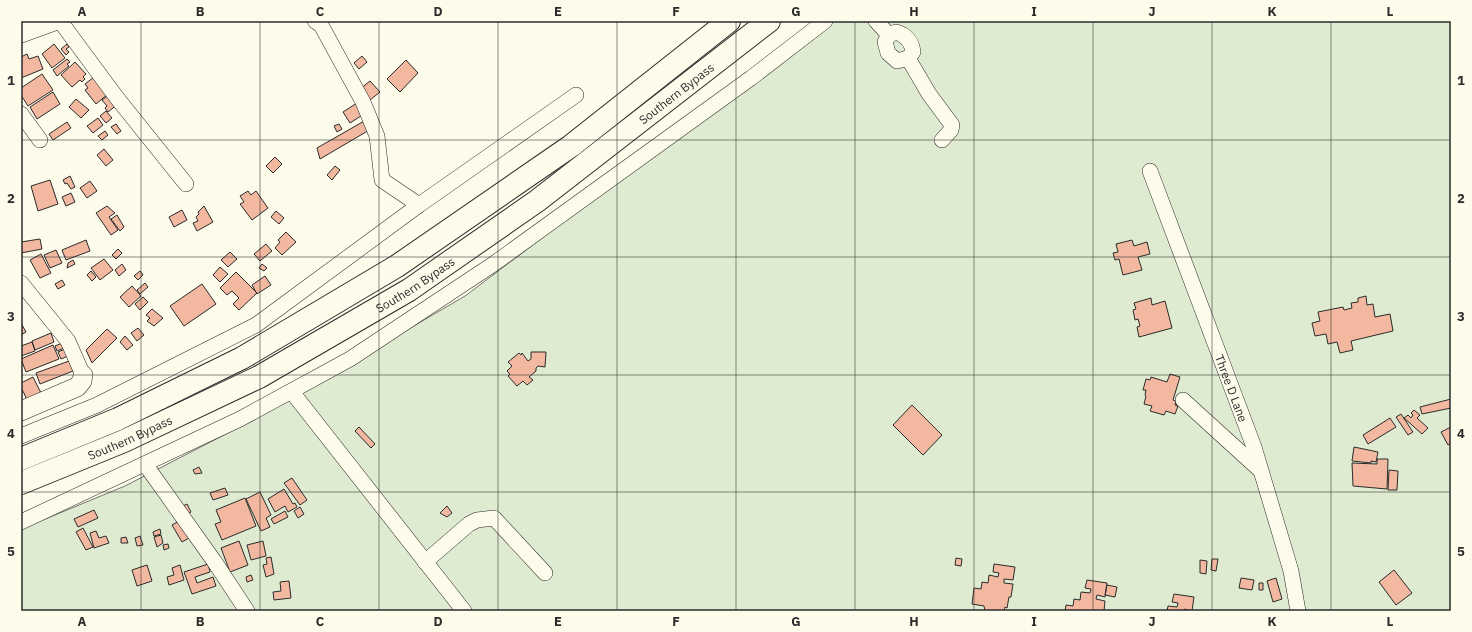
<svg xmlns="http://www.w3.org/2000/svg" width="1472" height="632" viewBox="0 0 1472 632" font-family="'IBM Plex Sans',sans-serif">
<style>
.green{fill:#deebd1;stroke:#74746e}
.building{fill:#f2b8a0;stroke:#2b2b2b}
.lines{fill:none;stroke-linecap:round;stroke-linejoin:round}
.minor-casing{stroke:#2b2b2b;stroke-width:16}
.major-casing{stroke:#2b2b2b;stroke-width:20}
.highway-casing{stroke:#2b2b2b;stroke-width:24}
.minor{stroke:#fdfbea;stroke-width:15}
.major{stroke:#fdfbea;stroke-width:19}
.highway{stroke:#fdfbea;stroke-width:22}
.grid{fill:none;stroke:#2b2b2b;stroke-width:1;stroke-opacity:0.55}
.labels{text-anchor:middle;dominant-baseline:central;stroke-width:3;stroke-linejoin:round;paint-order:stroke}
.street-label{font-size:12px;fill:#2b2b2b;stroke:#fdfbea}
.neatline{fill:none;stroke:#2b2b2b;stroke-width:1.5}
.grid-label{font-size:13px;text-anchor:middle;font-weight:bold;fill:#2b2b2b}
</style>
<rect width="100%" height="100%" fill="#fdfbea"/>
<!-- green -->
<path class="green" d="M 831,21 L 1451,21 L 1451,611 L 21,611 L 21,529 L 125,486 L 255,419 L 465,296 Z"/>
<!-- building -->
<path class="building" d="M 54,44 L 65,58 L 52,68 L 42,54 Z
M 67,44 L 69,47 L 66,49 L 69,52 L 66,55 L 61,49 Z
M 27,54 L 29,59 L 38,56 L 43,69 L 21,78 L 21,57 Z
M 362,56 L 367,62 L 359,69 L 354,63 Z
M 67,59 L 70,62 L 67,64 L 69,66 L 57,76 L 53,70 Z
M 406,60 L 418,73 L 400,92 L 387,79 Z
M 75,62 L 86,74 L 83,77 L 85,79 L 82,82 L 80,80 L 72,87 L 61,75 Z
M 42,74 L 53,90 L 28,106 L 21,95 L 21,88 Z
M 94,77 L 108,94 L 96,104 L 85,90 L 88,88 L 85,84 Z
M 370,81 L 380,92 L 370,100 L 360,89 Z
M 53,92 L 60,104 L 37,119 L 30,107 Z
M 110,94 L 118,104 L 108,112 L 105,108 L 107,106 L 102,100 Z
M 76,99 L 89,110 L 81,118 L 69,107 Z
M 357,103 L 364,114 L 350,123 L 343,112 Z
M 106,111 L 112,118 L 106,123 L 100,116 Z
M 98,118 L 103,125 L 93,133 L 87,126 Z
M 366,120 L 371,129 L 320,159 L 317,148 Z
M 67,122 L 71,128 L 53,140 L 49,134 Z
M 116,124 L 121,131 L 117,134 L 111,127 Z
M 339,124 L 342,129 L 337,132 L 334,126 Z
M 105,131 L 108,135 L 102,140 L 98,136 Z
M 104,149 L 113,160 L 106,166 L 97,155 Z
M 275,157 L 282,164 L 273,173 L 266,166 Z
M 335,166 L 340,170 L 332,180 L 327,175 Z
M 70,176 L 75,187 L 71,189 L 67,183 L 65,184 L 63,180 Z
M 50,180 L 58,204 L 38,211 L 31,186 Z
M 90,181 L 97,191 L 87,198 L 80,188 Z
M 248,191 L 251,195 L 256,191 L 268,208 L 252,220 L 240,204 L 244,202 L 240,196 Z
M 71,193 L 75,202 L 66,206 L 62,197 Z
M 107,206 L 115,213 L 109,217 L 118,230 L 111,235 L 96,213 Z
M 204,206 L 213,222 L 197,231 L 193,223 L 198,221 L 196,217 L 199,214 L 198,212 Z
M 182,210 L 187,220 L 174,227 L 169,217 Z
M 276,211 L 284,218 L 279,224 L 271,217 Z
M 117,215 L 124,227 L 120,231 L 111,219 Z
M 286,232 L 296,242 L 282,255 L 275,248 L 280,242 L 278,240 Z
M 40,239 L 42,249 L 21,253 L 21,242 Z
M 86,240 L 90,251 L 66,260 L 62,250 Z
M 1132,240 L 1134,246 L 1147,242 L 1150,254 L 1138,257 L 1142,270 L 1123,275 L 1119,259 L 1115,260 L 1113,253 L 1118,252 L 1116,244 Z
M 266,244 L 272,251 L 260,261 L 254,254 Z
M 118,249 L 122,253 L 116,259 L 112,255 Z
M 56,250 L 62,263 L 50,268 L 44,255 Z
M 230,252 L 237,259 L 228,267 L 221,260 Z
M 41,254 L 51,273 L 40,278 L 30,260 Z
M 104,259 L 113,270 L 100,280 L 91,268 Z
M 73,260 L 75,264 L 67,268 L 68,263 Z
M 122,264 L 126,270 L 119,276 L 115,270 Z
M 262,264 L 267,268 L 264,271 L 259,268 Z
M 220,267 L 228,274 L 220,282 L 213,275 Z
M 91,271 L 96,277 L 92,281 L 87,275 Z
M 140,271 L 143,275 L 138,280 L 134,276 Z
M 236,272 L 257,293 L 239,310 L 233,304 L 239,298 L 232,291 L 227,295 L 220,288 Z
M 265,276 L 271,285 L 257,294 L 252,285 Z
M 62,280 L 65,285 L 58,289 L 55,284 Z
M 145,283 L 148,287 L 140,294 L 137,290 Z
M 202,284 L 216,304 L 184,326 L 170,306 Z
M 132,286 L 141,296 L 129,307 L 120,297 Z
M 1366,296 L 1367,305 L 1373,304 L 1375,317 L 1390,314 L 1393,331 L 1351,341 L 1353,350 L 1340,353 L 1337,342 L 1328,344 L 1326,334 L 1315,336 L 1312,323 L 1320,321 L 1318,312 L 1343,307 L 1344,310 L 1352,308 L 1351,303 L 1358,302 L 1358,298 Z
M 143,297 L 148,302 L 140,310 L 135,304 Z
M 1151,298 L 1152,305 L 1165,301 L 1172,328 L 1139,337 L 1137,327 L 1140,326 L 1138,319 L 1135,320 L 1133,310 L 1136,309 L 1134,303 Z
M 152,309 L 163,318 L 154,326 L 147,321 L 150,318 L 146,315 Z
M 21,323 L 26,332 L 21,335 Z
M 138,328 L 144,335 L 137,341 L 131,333 Z
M 107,329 L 117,338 L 92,363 L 86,350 Z
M 51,333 L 54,342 L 35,350 L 32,341 Z
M 125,336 L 133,345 L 127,350 L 120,342 Z
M 32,342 L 35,351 L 21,356 L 21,346 Z
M 62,343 L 64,348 L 57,351 L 55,346 Z
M 53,345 L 59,359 L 26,372 L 21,359 Z
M 65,349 L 68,356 L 61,359 L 58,352 Z
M 531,352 L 546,352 L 545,367 L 538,366 L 536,368 L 536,371 L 529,377 L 533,380 L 527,385 L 523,381 L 517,386 L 508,376 L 510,374 L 507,371 L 512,366 L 508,362 L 519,353 L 521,355 L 522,353 L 528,361 L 531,359 Z
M 69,361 L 73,371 L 40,384 L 36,373 Z
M 1170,374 L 1180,377 L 1173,400 L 1176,401 L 1175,405 L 1178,406 L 1175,414 L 1166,411 L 1164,415 L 1150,411 L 1152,406 L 1144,404 L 1146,396 L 1145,395 L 1146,390 L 1143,390 L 1146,379 L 1150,380 L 1151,377 L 1167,382 Z
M 33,377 L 43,397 L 29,404 L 21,387 L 21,383 Z
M 1451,399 L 1451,408 L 1422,414 L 1420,407 Z
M 912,405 L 942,435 L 923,455 L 893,425 Z
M 1414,410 L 1420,415 L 1417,418 L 1428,428 L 1422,434 L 1404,418 L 1408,415 L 1411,418 L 1413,415 L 1411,413 Z
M 1401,414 L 1413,432 L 1408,435 L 1396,417 Z
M 1390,418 L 1396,427 L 1368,444 L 1363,435 Z
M 359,427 L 375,444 L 371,448 L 355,431 Z
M 1451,427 L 1451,443 L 1448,445 L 1441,432 Z
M 1354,447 L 1378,452 L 1376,462 L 1371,461 L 1371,463 L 1352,461 Z
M 1377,459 L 1388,459 L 1387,489 L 1353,486 L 1352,463 L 1377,464 Z
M 199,467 L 202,473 L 195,474 L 193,470 Z
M 1389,470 L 1398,471 L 1397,490 L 1388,490 Z
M 292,478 L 307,500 L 300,505 L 284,483 Z
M 225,488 L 228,495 L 213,500 L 210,493 Z
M 284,489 L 293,504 L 295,503 L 297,507 L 288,512 L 285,506 L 275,512 L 268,499 Z
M 260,492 L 271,515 L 266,518 L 270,527 L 261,531 L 246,499 Z
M 245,498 L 256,526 L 222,540 L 215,524 L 221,522 L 216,510 Z
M 187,504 L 191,512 L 188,514 L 183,506 Z
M 447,506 L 452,513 L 447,517 L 440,513 Z
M 300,507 L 304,514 L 298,518 L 294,511 Z
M 94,510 L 98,518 L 78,527 L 74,519 Z
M 285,511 L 288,517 L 274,524 L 271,519 Z
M 179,521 L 189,538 L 182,542 L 172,525 Z
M 83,528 L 93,547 L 86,550 L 76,532 Z
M 160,529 L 161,534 L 154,536 L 153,532 Z
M 96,531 L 99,538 L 106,536 L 109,543 L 94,548 L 90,533 Z
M 161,535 L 163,543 L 157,547 L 154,537 Z
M 140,536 L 143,545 L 137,546 L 135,538 Z
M 126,537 L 128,543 L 121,543 L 121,538 Z
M 239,541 L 248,565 L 230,572 L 221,548 Z
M 263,541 L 266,556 L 251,560 L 247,545 Z
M 168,544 L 169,548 L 164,550 L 163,545 Z
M 271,557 L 274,574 L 266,577 L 263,565 L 267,564 L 266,558 Z
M 956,558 L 962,559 L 961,566 L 955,565 Z
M 1212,559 L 1218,559 L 1216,571 L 1211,570 Z
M 1200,560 L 1207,561 L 1206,574 L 1200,573 Z
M 208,564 L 210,572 L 195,577 L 197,583 L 213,577 L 216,586 L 192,594 L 184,572 Z
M 994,564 L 1015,567 L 1013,580 L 1004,579 L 1004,583 L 1013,584 L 1011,597 L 1009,597 L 1007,608 L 1005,607 L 1004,611 L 985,611 L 984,606 L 972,604 L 974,588 L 981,589 L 982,582 L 988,583 L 989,575 L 998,577 L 999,573 L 993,572 Z
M 147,565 L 152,581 L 137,586 L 132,570 Z
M 180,565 L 184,580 L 169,585 L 167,577 L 174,575 L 172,568 Z
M 1394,570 L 1412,593 L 1396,605 L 1379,582 Z
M 251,575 L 253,580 L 247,582 L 246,577 Z
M 1241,578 L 1254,580 L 1252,590 L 1239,588 Z
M 1276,578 L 1282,599 L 1273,602 L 1267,581 Z
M 1087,580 L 1107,583 L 1105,597 L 1097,595 L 1096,599 L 1105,601 L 1104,611 L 1065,611 L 1066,605 L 1073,606 L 1074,599 L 1080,600 L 1081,592 L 1090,593 L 1091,589 L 1085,588 Z
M 289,581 L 291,598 L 274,600 L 273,592 L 281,591 L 280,582 Z
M 1259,583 L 1263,583 L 1263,590 L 1259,590 Z
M 1107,585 L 1117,587 L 1115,597 L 1105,595 Z
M 1174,594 L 1194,597 L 1192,611 L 1184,609 L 1183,611 L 1167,611 L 1168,606 L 1177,607 L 1178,603 L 1172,602 Z"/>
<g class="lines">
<!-- minor casing -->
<g class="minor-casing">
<g id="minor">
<path d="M 60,21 L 117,98 L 186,184"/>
<path d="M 315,21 L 321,25 L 363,102 L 377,136 L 382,180 L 419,205"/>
<path d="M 876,21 L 889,35 L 885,42 L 888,53 L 897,61 L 908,58 L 929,94 L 952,125 L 951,130 L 942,140"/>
<path d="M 889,35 L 896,32 C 906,35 912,42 913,52 L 908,58"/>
<path d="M 21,114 L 40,140"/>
<path id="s1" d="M 1150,171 L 1254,447 L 1291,571 L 1298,611"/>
<path d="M 21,283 L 68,341 L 83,375"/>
<path d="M 292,392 L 464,611"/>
<path d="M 1183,400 L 1260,470"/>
<path d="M 21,436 L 97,405 L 256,325 L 419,205 L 576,95"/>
<path d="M 145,464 L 214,561 L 247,611"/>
<path d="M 21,522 L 240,419 L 350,359 L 492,265 L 751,78 L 825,21"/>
<path d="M 425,562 L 469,524 L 477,520 L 494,518 L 545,573"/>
</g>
</g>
<!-- major casing -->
<g class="major-casing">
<path id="major" d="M 21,33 L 54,21
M 21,411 L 77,387 L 82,381 L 83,375"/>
</g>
<!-- highway casing -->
<g class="highway-casing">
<g id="highway">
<path d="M 21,459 L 118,419 L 242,358 L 397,266 L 571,146 L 729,21"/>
<path id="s2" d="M 21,483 L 124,441 L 259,377 L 409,290 L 537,201 L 769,21"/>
</g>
</g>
<!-- minor -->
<use href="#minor" class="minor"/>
<!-- major -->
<use href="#major" class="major"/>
<!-- highway -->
<use href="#highway" class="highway"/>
</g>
<!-- grid -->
<path class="grid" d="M 141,21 L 141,611M 260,21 L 260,611M 379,21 L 379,611M 498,21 L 498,611M 617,21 L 617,611M 736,21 L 736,611M 855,21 L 855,611M 974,21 L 974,611M 1093,21 L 1093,611M 1212,21 L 1212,611M 1331,21 L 1331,611M 21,140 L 1451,140M 21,257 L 1451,257M 21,375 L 1451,375M 21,492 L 1451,492"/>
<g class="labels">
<!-- street labels -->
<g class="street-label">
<text stroke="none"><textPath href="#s2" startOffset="766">Southern Bypass</textPath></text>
<text stroke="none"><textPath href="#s2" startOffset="442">Southern Bypass</textPath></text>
<text stroke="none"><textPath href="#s1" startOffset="232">Three D Lane</textPath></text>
<text stroke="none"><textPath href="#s2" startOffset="118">Southern Bypass</textPath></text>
</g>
</g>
<!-- border -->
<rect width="1472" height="632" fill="none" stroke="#fdfbea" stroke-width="44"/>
<rect x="22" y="22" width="1428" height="588" class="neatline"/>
<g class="grid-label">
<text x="82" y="16">A</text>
<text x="200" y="16">B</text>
<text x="320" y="16">C</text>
<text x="438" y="16">D</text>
<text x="558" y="16">E</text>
<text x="676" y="16">F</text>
<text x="796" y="16">G</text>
<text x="914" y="16">H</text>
<text x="1034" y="16">I</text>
<text x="1152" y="16">J</text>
<text x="1272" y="16">K</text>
<text x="1390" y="16">L</text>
<text x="11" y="85">1</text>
<text x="1461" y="85">1</text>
<text x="11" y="203">2</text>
<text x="1461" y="203">2</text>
<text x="11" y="321">3</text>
<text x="1461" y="321">3</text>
<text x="11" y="438">4</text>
<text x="1461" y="438">4</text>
<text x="11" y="556">5</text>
<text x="1461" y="556">5</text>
<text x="82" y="626">A</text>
<text x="200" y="626">B</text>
<text x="320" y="626">C</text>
<text x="438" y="626">D</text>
<text x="558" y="626">E</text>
<text x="676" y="626">F</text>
<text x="796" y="626">G</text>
<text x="914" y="626">H</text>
<text x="1034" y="626">I</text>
<text x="1152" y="626">J</text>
<text x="1272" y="626">K</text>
<text x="1390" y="626">L</text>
</g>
</svg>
